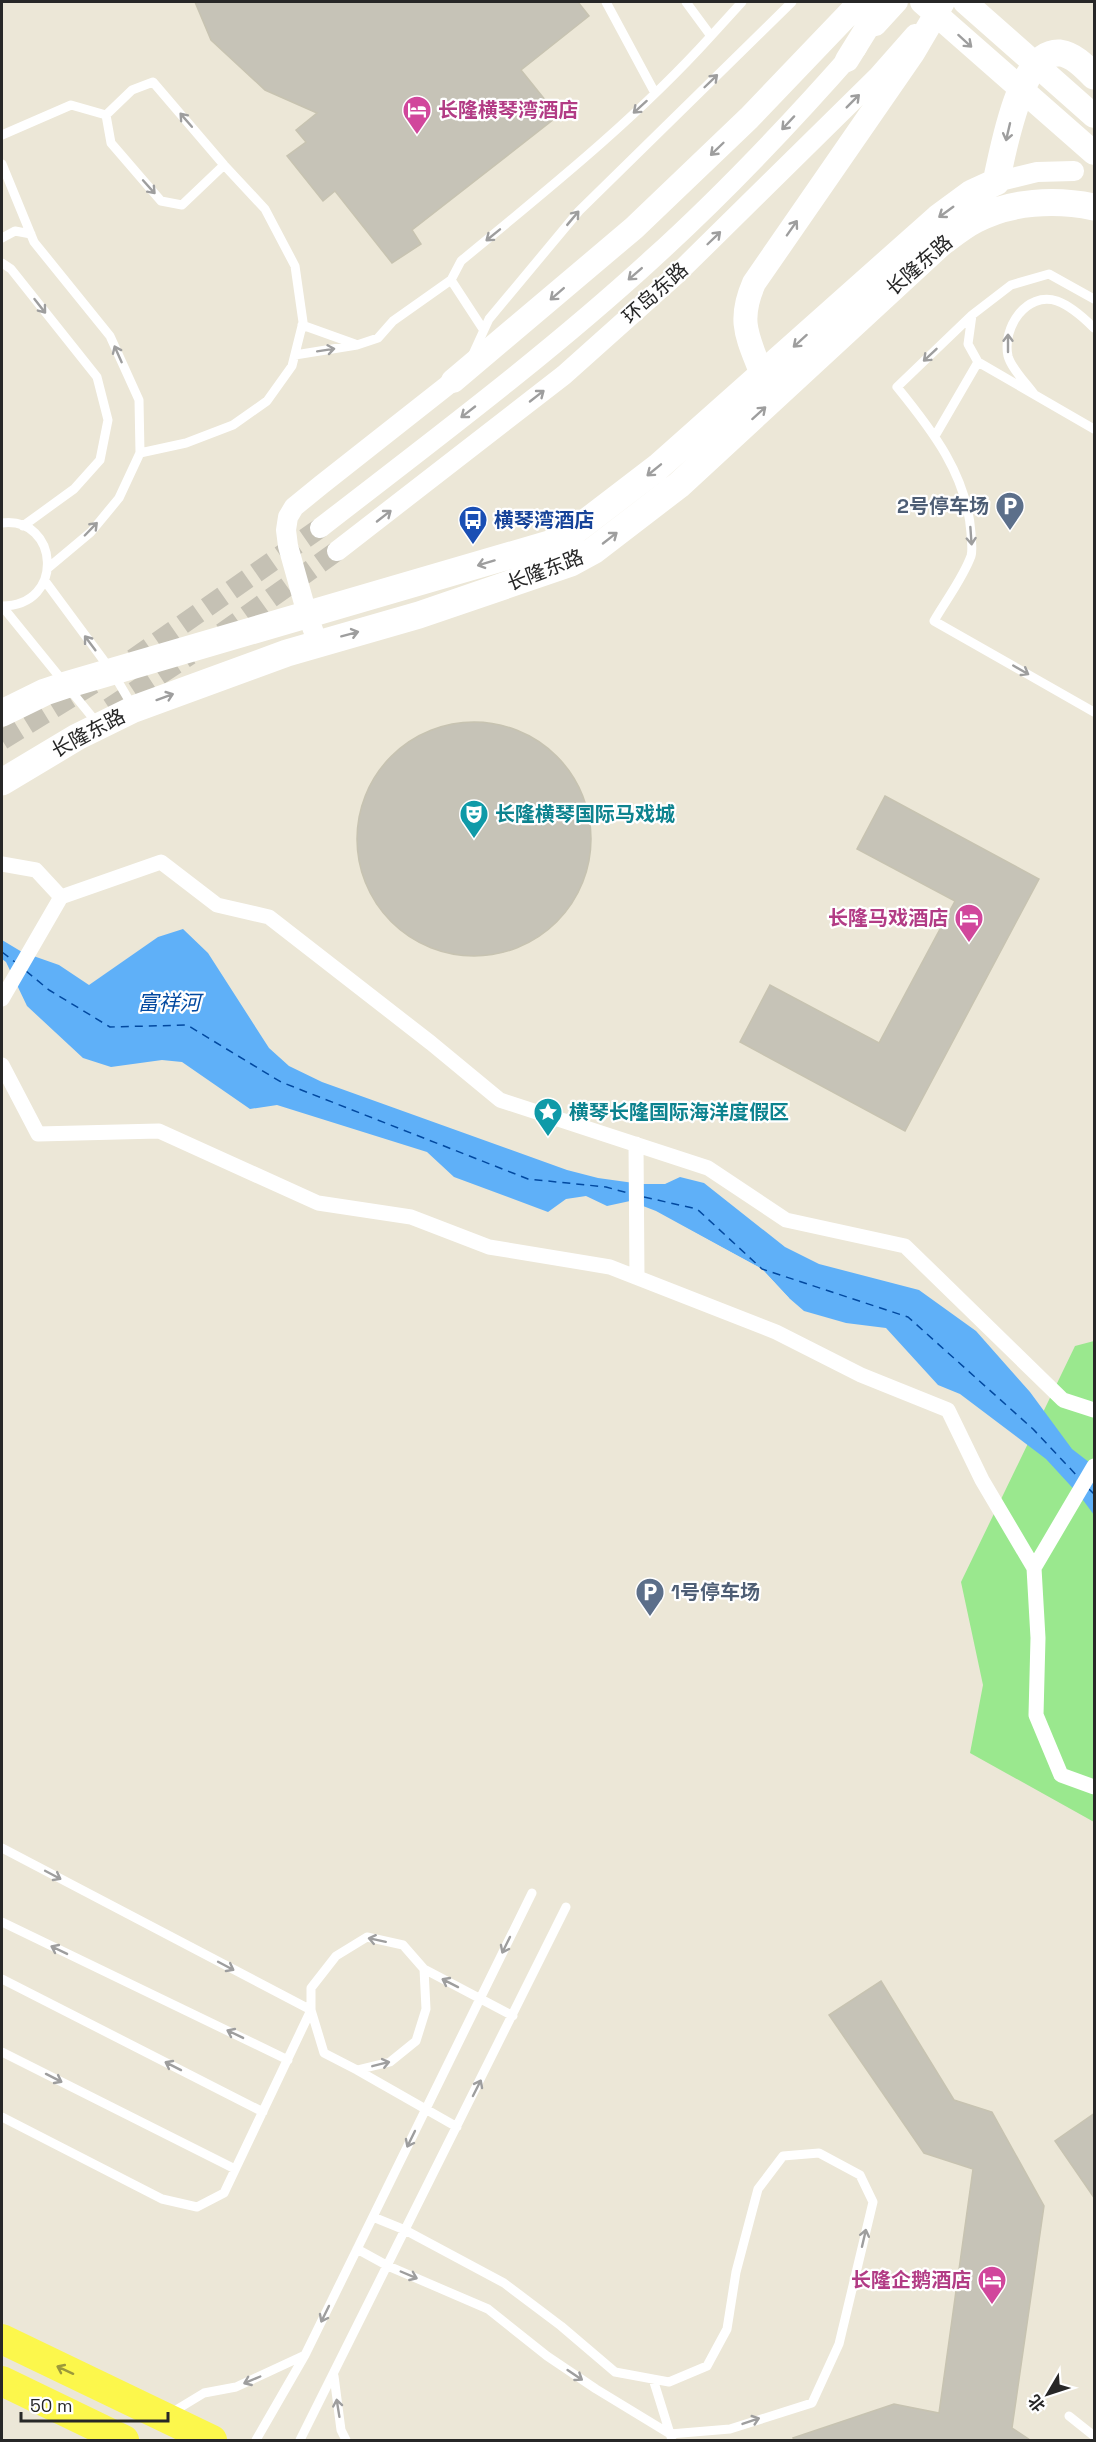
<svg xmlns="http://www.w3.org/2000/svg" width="1096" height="2442" viewBox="0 0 1096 2442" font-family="'Space Grotesk','Noto Sans SC',sans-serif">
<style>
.green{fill:#9ae88e}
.water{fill:#5fb0f8}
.pier{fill:#ece7d7}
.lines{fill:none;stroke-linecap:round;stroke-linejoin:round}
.ferry{stroke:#0249a0;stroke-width:1.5;stroke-dasharray:8 6;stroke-linecap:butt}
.building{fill:#c6c3b7;stroke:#c7c3b1;stroke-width:1.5}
.minor-tunnel{stroke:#c5c1b4;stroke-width:20;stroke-dasharray:20 10;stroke-linecap:butt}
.service{stroke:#fff;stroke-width:9}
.pedestrian{stroke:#fff;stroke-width:15}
.minor{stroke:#fff;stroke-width:20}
.tertiary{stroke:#fff;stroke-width:24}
.secondary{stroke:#fff;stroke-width:27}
.primary{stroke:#fcf74c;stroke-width:30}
.oneway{stroke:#9e9e9e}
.oneway2{stroke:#9c993b}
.labels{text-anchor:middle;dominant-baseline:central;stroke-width:4.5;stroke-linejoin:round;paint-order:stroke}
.hotel-label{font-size:20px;font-weight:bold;fill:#b23c85;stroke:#fff;text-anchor:end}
.street-label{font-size:20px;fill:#272727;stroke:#fff}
.service-label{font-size:20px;font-weight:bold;fill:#4e5e75;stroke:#fff;text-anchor:end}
.transit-label{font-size:20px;font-weight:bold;fill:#164399;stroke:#fff;text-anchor:start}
.culture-label{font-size:20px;font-weight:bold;fill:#0d838f;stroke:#fff;text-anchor:start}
.water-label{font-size:21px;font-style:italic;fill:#0249a0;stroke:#fff}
</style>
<rect width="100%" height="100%" fill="#ece7d7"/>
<!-- green -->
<path class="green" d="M 1094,1341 L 1094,1822 L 970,1753 L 983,1685 L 961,1582 L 1075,1346 Z"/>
<!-- water -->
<path class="water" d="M 183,929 L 208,953 L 269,1048 L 289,1066 L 322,1082 L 567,1170 L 598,1178 L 641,1184 L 665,1184 L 680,1177 L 704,1183 L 785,1247 L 819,1264 L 919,1290 L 976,1331 L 1030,1392 L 1072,1449 L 1094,1466 L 1094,1515 L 1080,1496 L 1046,1459 L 960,1394 L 938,1385 L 886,1328 L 846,1323 L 804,1311 L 789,1298 L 762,1269 L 656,1211 L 630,1201 L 607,1206 L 586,1196 L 566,1199 L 548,1212 L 454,1177 L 427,1152 L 277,1105 L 250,1109 L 182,1062 L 162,1060 L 111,1067 L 83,1058 L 27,1006 L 6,962 L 2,959 L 2,940 L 22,952 L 59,965 L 89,985 L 158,937 Z"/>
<!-- pier -->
<path class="pier" d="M 684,1227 L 762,1269 L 789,1298 L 787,1301 L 760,1271 L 683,1230 Z"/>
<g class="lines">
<!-- ferry -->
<path class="ferry" d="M 2,952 L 15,962
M 26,971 L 49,990 L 110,1027 L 187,1025 L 281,1082 L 528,1179 L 606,1187 L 628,1193
M 644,1197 L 697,1209 L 762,1269 L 908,1317 L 1033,1429 L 1080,1479
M 1089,1489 L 1094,1494"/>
</g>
<!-- building -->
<path class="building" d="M 195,2 L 578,2 L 589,16 L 521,70 L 558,116 L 412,230 L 421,244 L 392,263 L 335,191 L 323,201 L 287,156 L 306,142 L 296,130 L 317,113 L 265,90 L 211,40 Z
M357 839a117 117 0 1 1 234 0a117 117 0 1 1-234 0Z
M 885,796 L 1039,879 L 905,1131 L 740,1042 L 770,985 L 879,1043 L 955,901 L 857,849 Z
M 881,1981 L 954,2100 L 992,2112 L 1044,2206 L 1012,2428 L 1030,2440 L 794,2440 L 793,2438 L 894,2404 L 939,2413 L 973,2169 L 924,2153 L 829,2015 Z
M 1095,2113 L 1095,2199 L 1055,2141 Z"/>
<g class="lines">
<!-- minor-tunnel -->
<path class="minor-tunnel" d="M 222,633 L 337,551
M 133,659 L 320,528
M 109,708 L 190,655
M 2,740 L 93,684"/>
<!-- service -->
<path class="service" d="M 606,2 L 655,93
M 686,2 L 711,36 L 742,2
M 2,135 L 71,105 L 106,115
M 2,164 L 34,242 L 110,336 L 139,400 L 140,453 L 119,498 L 91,532 L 48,568
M 2,238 L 15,231 L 31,234
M 2,263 L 11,269 L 97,377 L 108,420 L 100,460 L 74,489 L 23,526
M 451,280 L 483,329
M 1094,299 L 1049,274 L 1011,285 L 972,315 L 897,387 C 932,430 967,475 971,533 C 971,540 973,550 971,556 C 963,578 946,600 934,621 L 1094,712
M 302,325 L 355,344
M 473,354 L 489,319 L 579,211 L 792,2
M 295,355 L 357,345 L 378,338 L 393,321 L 451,280 L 461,261 C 547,190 636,119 711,36
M 978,362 L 1094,429
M 1034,394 C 1026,383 1011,368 1008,356 C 1002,328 1026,291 1057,301 C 1071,306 1084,318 1094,328
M 935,436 L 978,362 L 968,344 L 972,315
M 140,453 L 186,443 L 233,425 L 267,401 L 292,366 L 303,322 L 295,266 L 265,209 L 224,165 L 153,82 L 132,90 L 106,115 L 111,143 L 161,201 L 182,205 L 224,165
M 2,523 C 59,516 66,606 2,606
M 45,581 L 113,673 L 133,707
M 2,606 L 97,723
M 2,1848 L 311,2010 L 224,2193 L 197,2207 L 162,2199 L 2,2117
M 2,1922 L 288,2060
M 424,1969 L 426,2009 L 416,2041 L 390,2062 L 357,2070 L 324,2053 L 311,2010 L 311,1988 L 336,1956 L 367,1937 L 403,1945 L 424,1969 L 513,2016
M 2,1979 L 263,2112
M 2,2052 L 235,2169
M 357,2070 L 457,2127
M 357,2249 L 388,2266 L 488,2309 L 547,2356 L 596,2389 L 670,2434 L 730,2429 L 812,2403 L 839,2344 L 873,2202 L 860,2175 L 819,2153 L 783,2156 L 758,2189 L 736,2272 L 727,2329 L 707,2366 L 669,2382 L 615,2372 L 561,2326 L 504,2283 L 405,2230 L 373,2217
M 334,2376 L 341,2430 L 346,2440
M 653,2379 L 672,2440
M 171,2413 L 204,2393 L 236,2387 L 305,2355
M 1069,2416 L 1094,2436
M 256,2440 L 305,2355 L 532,1893
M 300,2440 L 566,1907"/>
<!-- pedestrian -->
<path class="pedestrian" d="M 2,864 L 36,870 L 61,897 L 161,862 L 217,905 L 269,917 L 431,1043 L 500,1100 L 708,1168 L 786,1220 L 905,1246 L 1063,1400 L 1094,1410
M 2,999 L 61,897
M 2,1065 L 38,1134 L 159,1131 L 318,1203 L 411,1217 L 489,1247 L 610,1267 L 776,1332 L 861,1375 L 948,1410 L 982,1480 L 1034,1568 L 1038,1638 L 1036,1715 L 1061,1775 L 1094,1787
M 636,1144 L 637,1277
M 1034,1568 L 1094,1466"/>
<!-- minor -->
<path class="minor" d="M 876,26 L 898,2
M 996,182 L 1037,172 L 1074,171
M 320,528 C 432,441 546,356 651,260 C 724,194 792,122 857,48
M 337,551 L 564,375 L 677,274 L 878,76 L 915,34
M 318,643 L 307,614 L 288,546 L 286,530 L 288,517 L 294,507 L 321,485 L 453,381"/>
<!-- tertiary -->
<path class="tertiary" d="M 922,2 L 1094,153
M 965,2 L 1094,116
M 847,60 L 883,2
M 762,375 C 748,337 737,322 754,283 L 913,53 L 943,2
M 453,381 L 634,228 L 749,118 L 860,2"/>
<!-- secondary -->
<path class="secondary" d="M 2,713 L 45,692 L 66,685 L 556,542 L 577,529 L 658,467 L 938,218 L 972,193 L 996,182 C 1003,153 1019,50 1060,53 C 1074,55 1085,67 1094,76
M 2,782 L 77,737 L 134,709 L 287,653 L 419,615 L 571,563 L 593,551 L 679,485 L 940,244 C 951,236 963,226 975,220 C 1010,201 1056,199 1094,207"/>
<!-- primary -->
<path class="primary" d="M 2,2339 L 212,2440
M 2,2381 L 124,2440"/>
</g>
<!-- one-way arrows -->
<defs><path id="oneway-shaft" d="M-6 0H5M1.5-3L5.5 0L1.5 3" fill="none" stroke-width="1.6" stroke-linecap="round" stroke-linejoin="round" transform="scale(1.5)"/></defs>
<g class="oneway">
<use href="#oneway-shaft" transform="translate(965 41) rotate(42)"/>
<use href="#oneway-shaft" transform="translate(711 81) rotate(-44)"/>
<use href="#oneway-shaft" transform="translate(853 101) rotate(-45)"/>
<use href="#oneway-shaft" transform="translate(640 107) rotate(138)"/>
<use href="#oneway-shaft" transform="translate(186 120) rotate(-131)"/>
<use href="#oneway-shaft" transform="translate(788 123) rotate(133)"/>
<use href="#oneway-shaft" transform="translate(1008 132) rotate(103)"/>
<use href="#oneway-shaft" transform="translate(717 149) rotate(136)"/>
<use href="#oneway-shaft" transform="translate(149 187) rotate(48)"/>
<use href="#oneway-shaft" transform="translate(946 212) rotate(144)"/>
<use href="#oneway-shaft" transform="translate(573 218) rotate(-50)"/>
<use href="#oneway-shaft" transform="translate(792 228) rotate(-55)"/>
<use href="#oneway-shaft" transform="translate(493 235) rotate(141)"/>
<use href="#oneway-shaft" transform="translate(714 238) rotate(-44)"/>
<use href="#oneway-shaft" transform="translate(635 274) rotate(139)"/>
<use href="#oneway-shaft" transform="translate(557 294) rotate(139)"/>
<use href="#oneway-shaft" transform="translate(40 306) rotate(52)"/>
<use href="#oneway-shaft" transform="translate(800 341) rotate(138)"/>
<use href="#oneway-shaft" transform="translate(1008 343) rotate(-90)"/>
<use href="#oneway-shaft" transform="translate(326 350) rotate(-9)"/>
<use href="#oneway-shaft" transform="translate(118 354) rotate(-114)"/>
<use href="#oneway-shaft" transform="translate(930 355) rotate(137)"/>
<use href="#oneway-shaft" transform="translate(537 396) rotate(-38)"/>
<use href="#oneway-shaft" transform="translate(468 412) rotate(142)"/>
<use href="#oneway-shaft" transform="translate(759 413) rotate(-42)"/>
<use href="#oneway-shaft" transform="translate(654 470) rotate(141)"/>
<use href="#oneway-shaft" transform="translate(384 516) rotate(-38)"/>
<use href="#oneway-shaft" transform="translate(91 529) rotate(-46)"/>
<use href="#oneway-shaft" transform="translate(971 536) rotate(86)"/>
<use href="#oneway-shaft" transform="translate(610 538) rotate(-38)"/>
<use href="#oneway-shaft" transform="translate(486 563) rotate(163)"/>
<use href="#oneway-shaft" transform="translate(350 634) rotate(-15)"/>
<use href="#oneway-shaft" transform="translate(90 643) rotate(-127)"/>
<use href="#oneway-shaft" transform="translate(1021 670) rotate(30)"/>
<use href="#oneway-shaft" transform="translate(165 697) rotate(-20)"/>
<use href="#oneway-shaft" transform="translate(53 1875) rotate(28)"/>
<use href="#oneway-shaft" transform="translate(377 1940) rotate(-168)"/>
<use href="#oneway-shaft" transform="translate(506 1945) rotate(116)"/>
<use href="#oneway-shaft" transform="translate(59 1950) rotate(-154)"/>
<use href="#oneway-shaft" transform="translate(226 1966) rotate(28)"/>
<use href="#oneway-shaft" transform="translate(450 1983) rotate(-153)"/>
<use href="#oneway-shaft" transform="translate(235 2034) rotate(-154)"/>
<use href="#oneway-shaft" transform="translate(381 2064) rotate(-14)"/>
<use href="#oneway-shaft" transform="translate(173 2066) rotate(-153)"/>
<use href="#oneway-shaft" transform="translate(54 2078) rotate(27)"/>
<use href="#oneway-shaft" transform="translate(477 2088) rotate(-63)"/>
<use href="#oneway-shaft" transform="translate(411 2139) rotate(116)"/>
<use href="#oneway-shaft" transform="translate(864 2238) rotate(-77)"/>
<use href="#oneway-shaft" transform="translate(409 2275) rotate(23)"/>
<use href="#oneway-shaft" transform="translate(325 2314) rotate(116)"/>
<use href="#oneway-shaft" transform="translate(575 2375) rotate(34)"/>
<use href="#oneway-shaft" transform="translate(252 2380) rotate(157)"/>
<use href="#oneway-shaft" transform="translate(338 2408) rotate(-99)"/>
<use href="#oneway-shaft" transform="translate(751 2421) rotate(-19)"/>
</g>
<use class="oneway2" href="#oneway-shaft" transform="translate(65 2370) rotate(-155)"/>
<!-- icons -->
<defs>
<g id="hotel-pin" transform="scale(1.5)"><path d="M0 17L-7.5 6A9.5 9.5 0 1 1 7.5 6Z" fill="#d1479c" stroke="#fff"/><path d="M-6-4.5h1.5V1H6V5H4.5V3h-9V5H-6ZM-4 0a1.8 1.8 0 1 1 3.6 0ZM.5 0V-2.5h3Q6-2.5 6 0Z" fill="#fff"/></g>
<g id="parking-pin" transform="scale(1.5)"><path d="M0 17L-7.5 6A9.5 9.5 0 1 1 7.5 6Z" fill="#5c6f8a" stroke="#fff"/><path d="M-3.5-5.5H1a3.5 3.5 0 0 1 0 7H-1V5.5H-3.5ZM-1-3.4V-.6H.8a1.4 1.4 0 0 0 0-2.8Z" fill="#fff"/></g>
<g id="bus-pin" transform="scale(1.5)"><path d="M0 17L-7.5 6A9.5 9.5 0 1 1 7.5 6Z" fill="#1a4fb4" stroke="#fff"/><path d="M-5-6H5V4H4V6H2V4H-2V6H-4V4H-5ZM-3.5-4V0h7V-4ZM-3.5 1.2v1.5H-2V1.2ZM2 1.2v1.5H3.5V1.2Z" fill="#fff"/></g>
<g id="theatre-pin" transform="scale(1.5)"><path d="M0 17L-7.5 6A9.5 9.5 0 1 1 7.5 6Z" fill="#0f9aa8" stroke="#fff"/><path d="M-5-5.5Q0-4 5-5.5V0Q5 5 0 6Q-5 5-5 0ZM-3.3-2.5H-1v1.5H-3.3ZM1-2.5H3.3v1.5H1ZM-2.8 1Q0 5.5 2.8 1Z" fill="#fff"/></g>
<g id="sight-pin" transform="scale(1.5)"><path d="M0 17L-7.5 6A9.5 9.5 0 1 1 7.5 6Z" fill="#0f9aa8" stroke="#fff"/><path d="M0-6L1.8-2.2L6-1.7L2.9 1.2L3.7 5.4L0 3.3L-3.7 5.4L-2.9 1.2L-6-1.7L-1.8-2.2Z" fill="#fff"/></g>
</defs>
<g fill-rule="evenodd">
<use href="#hotel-pin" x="417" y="110"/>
<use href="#parking-pin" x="1010" y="506"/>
<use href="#bus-pin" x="473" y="520"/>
<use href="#theatre-pin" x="474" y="814"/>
<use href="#hotel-pin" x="969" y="918"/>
<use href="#sight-pin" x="548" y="1112"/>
<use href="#parking-pin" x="650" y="1592"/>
<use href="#hotel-pin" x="992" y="2280"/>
</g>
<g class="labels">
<!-- hotel labels -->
<g class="hotel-label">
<text x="438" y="110" text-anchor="start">长隆横琴湾酒店</text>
<text x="948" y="918">长隆马戏酒店</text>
<text x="971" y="2280">长隆企鹅酒店</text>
</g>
<!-- street labels -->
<g class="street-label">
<text transform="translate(919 265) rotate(-41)">长隆东路</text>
<text transform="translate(655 293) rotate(-42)">环岛东路</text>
<text transform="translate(545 570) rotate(-21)">长隆东路</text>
<text transform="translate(88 733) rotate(-28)">长隆东路</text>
</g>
<!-- service labels -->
<g class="service-label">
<text x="989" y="506">2号停车场</text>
<text x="671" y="1592" text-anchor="start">1号停车场</text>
</g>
<!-- transit labels -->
<g class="transit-label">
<text x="494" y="520">横琴湾酒店</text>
</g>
<!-- culture labels -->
<g class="culture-label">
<text x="495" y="814">长隆横琴国际马戏城</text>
<text x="569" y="1112">横琴长隆国际海洋度假区</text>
</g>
<!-- water labels -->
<g class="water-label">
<text x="169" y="1002">富祥河</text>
</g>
</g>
<!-- border -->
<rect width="1096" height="2442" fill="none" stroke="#272727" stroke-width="6"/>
<!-- north arrow -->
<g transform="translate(1048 2394) rotate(231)" stroke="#ffffff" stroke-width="4.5" paint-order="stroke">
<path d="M0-4.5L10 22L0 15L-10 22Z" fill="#272727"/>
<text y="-9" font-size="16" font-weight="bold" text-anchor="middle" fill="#272727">北</text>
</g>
<!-- scale -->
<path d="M21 2412v9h147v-9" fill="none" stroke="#272727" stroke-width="3"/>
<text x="30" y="2412" font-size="18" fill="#272727" stroke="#ffffff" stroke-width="4.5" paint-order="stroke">50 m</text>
</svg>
